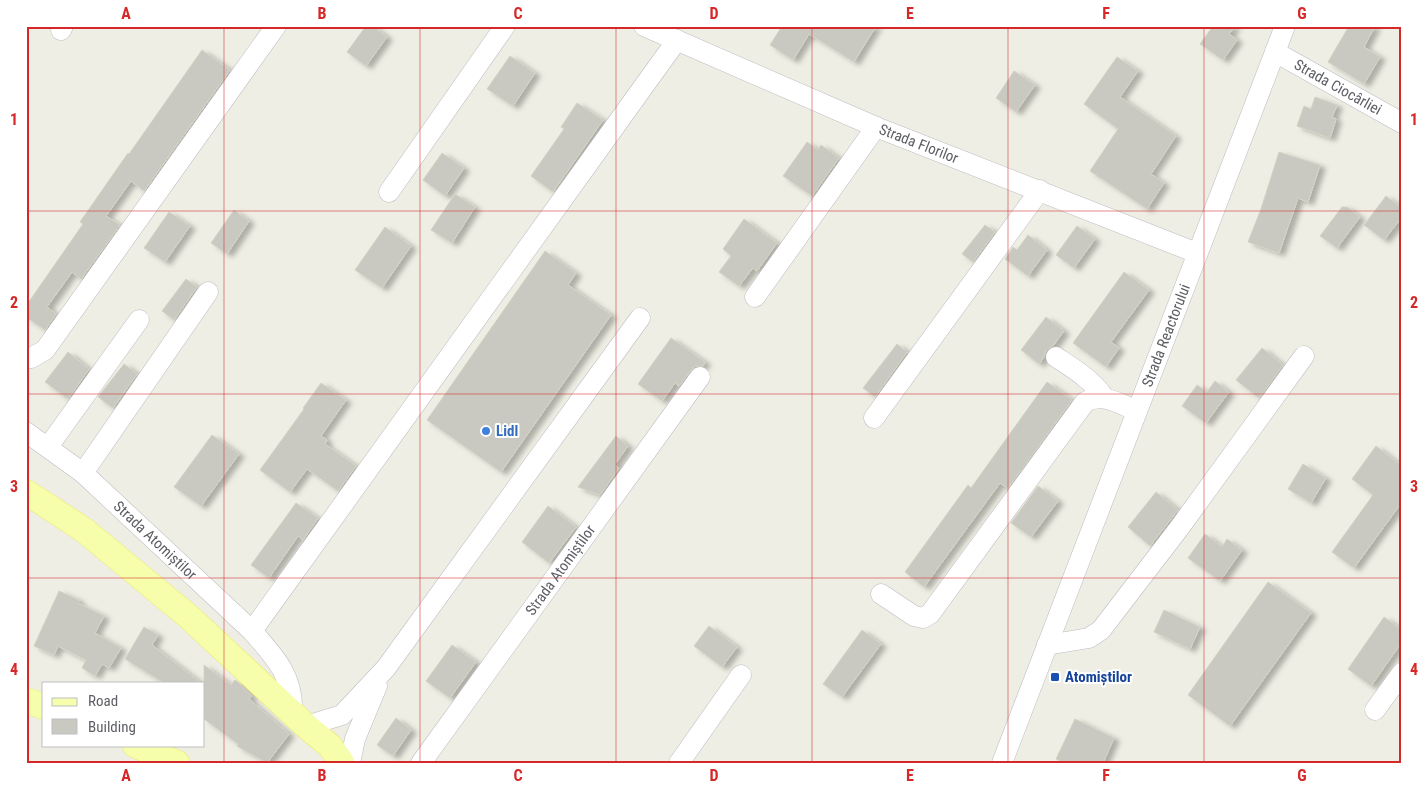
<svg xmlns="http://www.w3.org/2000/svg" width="1428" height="789" viewBox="0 0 1428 789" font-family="'Roboto Condensed',sans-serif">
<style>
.building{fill:#c9c9c1;stroke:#d3d2c3;filter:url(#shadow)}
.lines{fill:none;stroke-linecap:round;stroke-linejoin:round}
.minor-casing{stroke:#bcbcc2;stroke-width:21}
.major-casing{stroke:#eee85e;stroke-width:26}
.minor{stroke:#fff;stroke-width:20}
.major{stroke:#f6fdab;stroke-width:25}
.grid{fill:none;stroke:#d62828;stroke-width:1;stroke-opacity:0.55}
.shop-dot{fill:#3f7fe0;stroke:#fff;stroke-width:2}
.transit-dot{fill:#1a4fb4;stroke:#fff;stroke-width:2}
.labels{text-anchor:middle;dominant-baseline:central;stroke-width:4;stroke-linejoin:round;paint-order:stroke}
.street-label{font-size:15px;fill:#5c5e64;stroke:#fff}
.shop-label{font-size:15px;font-weight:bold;fill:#366cbe;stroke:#fff;text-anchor:start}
.transit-label{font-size:15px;font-weight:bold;fill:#164399;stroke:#fff;text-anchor:start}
.neatline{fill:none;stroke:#d62828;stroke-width:2}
.grid-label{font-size:16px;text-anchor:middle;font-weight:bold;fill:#d62828}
</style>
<defs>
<filter id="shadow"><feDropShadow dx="5.5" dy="3" stdDeviation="2.5" flood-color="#0004"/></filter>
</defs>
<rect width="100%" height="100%" fill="#eeeee4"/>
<!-- building -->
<path class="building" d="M 366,26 L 373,26 L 387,37 L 366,66 L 347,52 Z
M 782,26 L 876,26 L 854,62 L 809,34 L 793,60 L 770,45 Z
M 1213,26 L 1235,26 L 1229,34 L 1237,40 L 1223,60 L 1200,44 Z
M 1349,26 L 1375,26 L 1364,47 L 1380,57 L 1364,84 L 1328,62 Z
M 202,50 L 230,70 L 144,191 L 131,181 L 106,216 L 120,225 L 81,279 L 72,272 L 47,307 L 56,314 L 45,330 L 26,317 L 26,306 L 83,224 L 80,222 L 128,153 L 129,154 Z
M 510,56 L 535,73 L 513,106 L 487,89 Z
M 1117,57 L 1138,71 L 1120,97 L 1176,136 L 1151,174 L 1164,183 L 1147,209 L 1090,171 L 1118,129 L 1084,104 Z
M 1014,71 L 1035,85 L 1016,112 L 996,98 Z
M 1315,97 L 1337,105 L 1332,117 L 1336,119 L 1330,138 L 1297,126 L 1304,106 L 1311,109 Z
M 577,103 L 603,120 L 553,192 L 531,176 L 564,129 L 561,127 Z
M 807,142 L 818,150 L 821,145 L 839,158 L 812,196 L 783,176 Z
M 1279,152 L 1320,165 L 1308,202 L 1298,198 L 1279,253 L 1248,242 L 1261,209 Z
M 442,153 L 464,168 L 445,196 L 423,180 Z
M 455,194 L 475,207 L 452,243 L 431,230 Z
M 1386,196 L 1402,208 L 1402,217 L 1384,240 L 1364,225 Z
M 1342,207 L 1347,207 L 1360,217 L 1337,248 L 1320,236 Z
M 234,210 L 249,221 L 227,254 L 211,243 Z
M 169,212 L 190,226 L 165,262 L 144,248 Z
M 744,219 L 777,243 L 757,271 L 753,268 L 739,286 L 719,272 L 731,256 L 723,249 Z
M 985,225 L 995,232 L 973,262 L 962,254 Z
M 1077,226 L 1095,239 L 1074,268 L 1056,255 Z
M 385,227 L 411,246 L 382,288 L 355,270 Z
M 1028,235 L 1047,250 L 1028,276 L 1005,259 L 1013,247 L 1017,250 Z
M 545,251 L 576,273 L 568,285 L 611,315 L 501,472 L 427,420 Z
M 1124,272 L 1149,290 L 1111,342 L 1119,348 L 1106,367 L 1073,343 Z
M 186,279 L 197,287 L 174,320 L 162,311 Z
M 1046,317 L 1064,331 L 1053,346 L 1046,350 L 1044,357 L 1039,364 L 1021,350 Z
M 671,338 L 705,362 L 703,366 L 696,366 L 691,370 L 679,386 L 675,383 L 662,401 L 638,384 Z
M 897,344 L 907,352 L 875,397 L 863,388 Z
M 1262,348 L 1283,365 L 1259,398 L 1236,380 Z
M 68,352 L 89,369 L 68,399 L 45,382 Z
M 124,364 L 137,374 L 113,408 L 98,397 Z
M 1215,381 L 1229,392 L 1206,423 L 1182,406 L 1197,385 L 1207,392 Z
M 1047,382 L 1072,400 L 1008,488 L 1000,483 L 924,587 L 905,572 L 968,485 L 971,488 Z
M 321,383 L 346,400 L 321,436 L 327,440 L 325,444 L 356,466 L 338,491 L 307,469 L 290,492 L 260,470 L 304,409 L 303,408 Z
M 212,435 L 239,454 L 201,506 L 174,487 Z
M 616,436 L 628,446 L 615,464 L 619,468 L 600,495 L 578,487 Z
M 1376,446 L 1402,466 L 1402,502 L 1354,568 L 1332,552 L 1373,495 L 1352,479 Z
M 1303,464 L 1326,478 L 1311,503 L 1288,489 Z
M 1038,486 L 1058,501 L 1031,537 L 1011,523 Z
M 1156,492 L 1178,510 L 1150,546 L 1128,527 Z
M 296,503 L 318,518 L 303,540 L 298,536 L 269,578 L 251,565 Z
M 548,506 L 576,527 L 549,563 L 522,542 Z
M 1205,534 L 1222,547 L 1227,539 L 1242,550 L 1220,581 L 1188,558 Z
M 1268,582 L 1311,613 L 1230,726 L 1188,695 Z
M 59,591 L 79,600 L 78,603 L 104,616 L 95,633 L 121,648 L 109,668 L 102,664 L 95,676 L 82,668 L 86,660 L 58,646 L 54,655 L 34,646 Z
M 1164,610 L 1200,627 L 1190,649 L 1154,632 Z
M 1384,617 L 1402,630 L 1402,642 L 1371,686 L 1348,669 Z
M 709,626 L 737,647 L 722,667 L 694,646 Z
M 144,627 L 158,635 L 152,645 L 201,683 L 164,683 L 125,659 Z
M 862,630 L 881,644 L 842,697 L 823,684 Z
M 452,645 L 476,662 L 450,698 L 426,681 Z
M 204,665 L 231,685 L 235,680 L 238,682 L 252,696 L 249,699 L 289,734 L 267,763 L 237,746 L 238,744 L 204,719 Z
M 396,718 L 411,730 L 393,756 L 377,745 Z
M 1075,719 L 1114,738 L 1103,763 L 1064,763 L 1056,759 Z"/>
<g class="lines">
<!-- minor casing -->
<g class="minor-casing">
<g id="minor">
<path id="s1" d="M 644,26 L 876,127 L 1197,253"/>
<path d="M 61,30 L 63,26"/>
<path id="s2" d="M 1275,52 L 1402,123"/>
<path d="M 389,192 L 505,26"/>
<path d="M 755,297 L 876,127"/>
<path d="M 1056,357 C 1074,369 1091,379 1104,397"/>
<path d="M 26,359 L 31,358 L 45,350 L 276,26"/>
<path d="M 874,418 L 1040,190"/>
<path id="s3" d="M 26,432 L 83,473 L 252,631 C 275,657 294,677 292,713"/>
<path d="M 48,447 L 139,320"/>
<path d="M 83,473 L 208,292"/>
<path d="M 881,594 L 914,616 L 923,618 L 930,614 L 1085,402 C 1103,392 1120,404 1137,411"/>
<path d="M 252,631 L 677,40"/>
<path d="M 1047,645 L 1089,638 L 1101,630 L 1180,527 L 1304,356"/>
<path d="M 1375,710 L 1402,673"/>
<path d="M 306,726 L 342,715 L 386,668 L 640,318"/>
<path d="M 350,763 L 355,739 L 377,686"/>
<path id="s4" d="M 421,763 L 700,377"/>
<path d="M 679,763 L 741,675"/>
<path id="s5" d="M 1002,763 L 1285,26"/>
</g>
</g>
<!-- major casing -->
<g class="major-casing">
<path id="major" d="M 26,492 L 84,530 L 188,616 L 306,726 L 330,746 L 342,763
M 26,700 L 44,707
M 135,745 L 177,763"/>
</g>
<!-- minor -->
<use href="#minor" class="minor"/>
<!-- major -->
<use href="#major" class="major"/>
</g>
<!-- grid -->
<path class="grid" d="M 224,26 L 224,763M 420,26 L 420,763M 616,26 L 616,763M 812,26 L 812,763M 1008,26 L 1008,763M 1204,26 L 1204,763M 26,211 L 1402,211M 26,394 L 1402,394M 26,578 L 1402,578"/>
<!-- markers -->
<circle class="shop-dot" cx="486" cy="431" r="5"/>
<rect class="transit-dot" x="1050" y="672" width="10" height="10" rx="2.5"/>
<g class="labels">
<!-- street labels -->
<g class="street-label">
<text stroke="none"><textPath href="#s2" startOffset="72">Strada Ciocârliei</textPath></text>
<text stroke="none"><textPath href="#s1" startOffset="299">Strada Florilor</textPath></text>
<text stroke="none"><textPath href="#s5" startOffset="458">Strada Reactorului</textPath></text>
<text stroke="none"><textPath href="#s3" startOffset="169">Strada Atomiștilor</textPath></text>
<text stroke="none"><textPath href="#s4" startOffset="238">Strada Atomiștilor</textPath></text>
</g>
<!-- shop labels -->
<g class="shop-label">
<text x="496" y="431">Lidl</text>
</g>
<!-- transit labels -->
<g class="transit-label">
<text x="1065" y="677">Atomiștilor</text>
</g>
</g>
<!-- border -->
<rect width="1428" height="789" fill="none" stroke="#ffffff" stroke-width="55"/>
<!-- legend -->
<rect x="42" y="682" width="162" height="65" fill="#ffffff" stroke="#bebfc1"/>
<rect x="52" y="698" width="25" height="8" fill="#f6fdab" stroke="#bebfc1"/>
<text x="88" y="706" font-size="15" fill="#5c5e64">Road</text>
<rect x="52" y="719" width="25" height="15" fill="#c9c9c1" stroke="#bebfc1"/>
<text x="88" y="732" font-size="15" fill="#5c5e64">Building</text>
<rect x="28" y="28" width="1372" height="734" class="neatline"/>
<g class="grid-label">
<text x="126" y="19">A</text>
<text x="322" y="19">B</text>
<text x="518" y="19">C</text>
<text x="714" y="19">D</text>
<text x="910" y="19">E</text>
<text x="1106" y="19">F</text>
<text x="1302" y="19">G</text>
<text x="14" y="125">1</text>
<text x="1414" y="125">1</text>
<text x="14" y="308">2</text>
<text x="1414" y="308">2</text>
<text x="14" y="492">3</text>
<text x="1414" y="492">3</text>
<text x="14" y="675">4</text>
<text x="1414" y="675">4</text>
<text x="126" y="781">A</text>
<text x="322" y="781">B</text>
<text x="518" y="781">C</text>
<text x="714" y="781">D</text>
<text x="910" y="781">E</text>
<text x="1106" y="781">F</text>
<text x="1302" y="781">G</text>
</g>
</svg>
